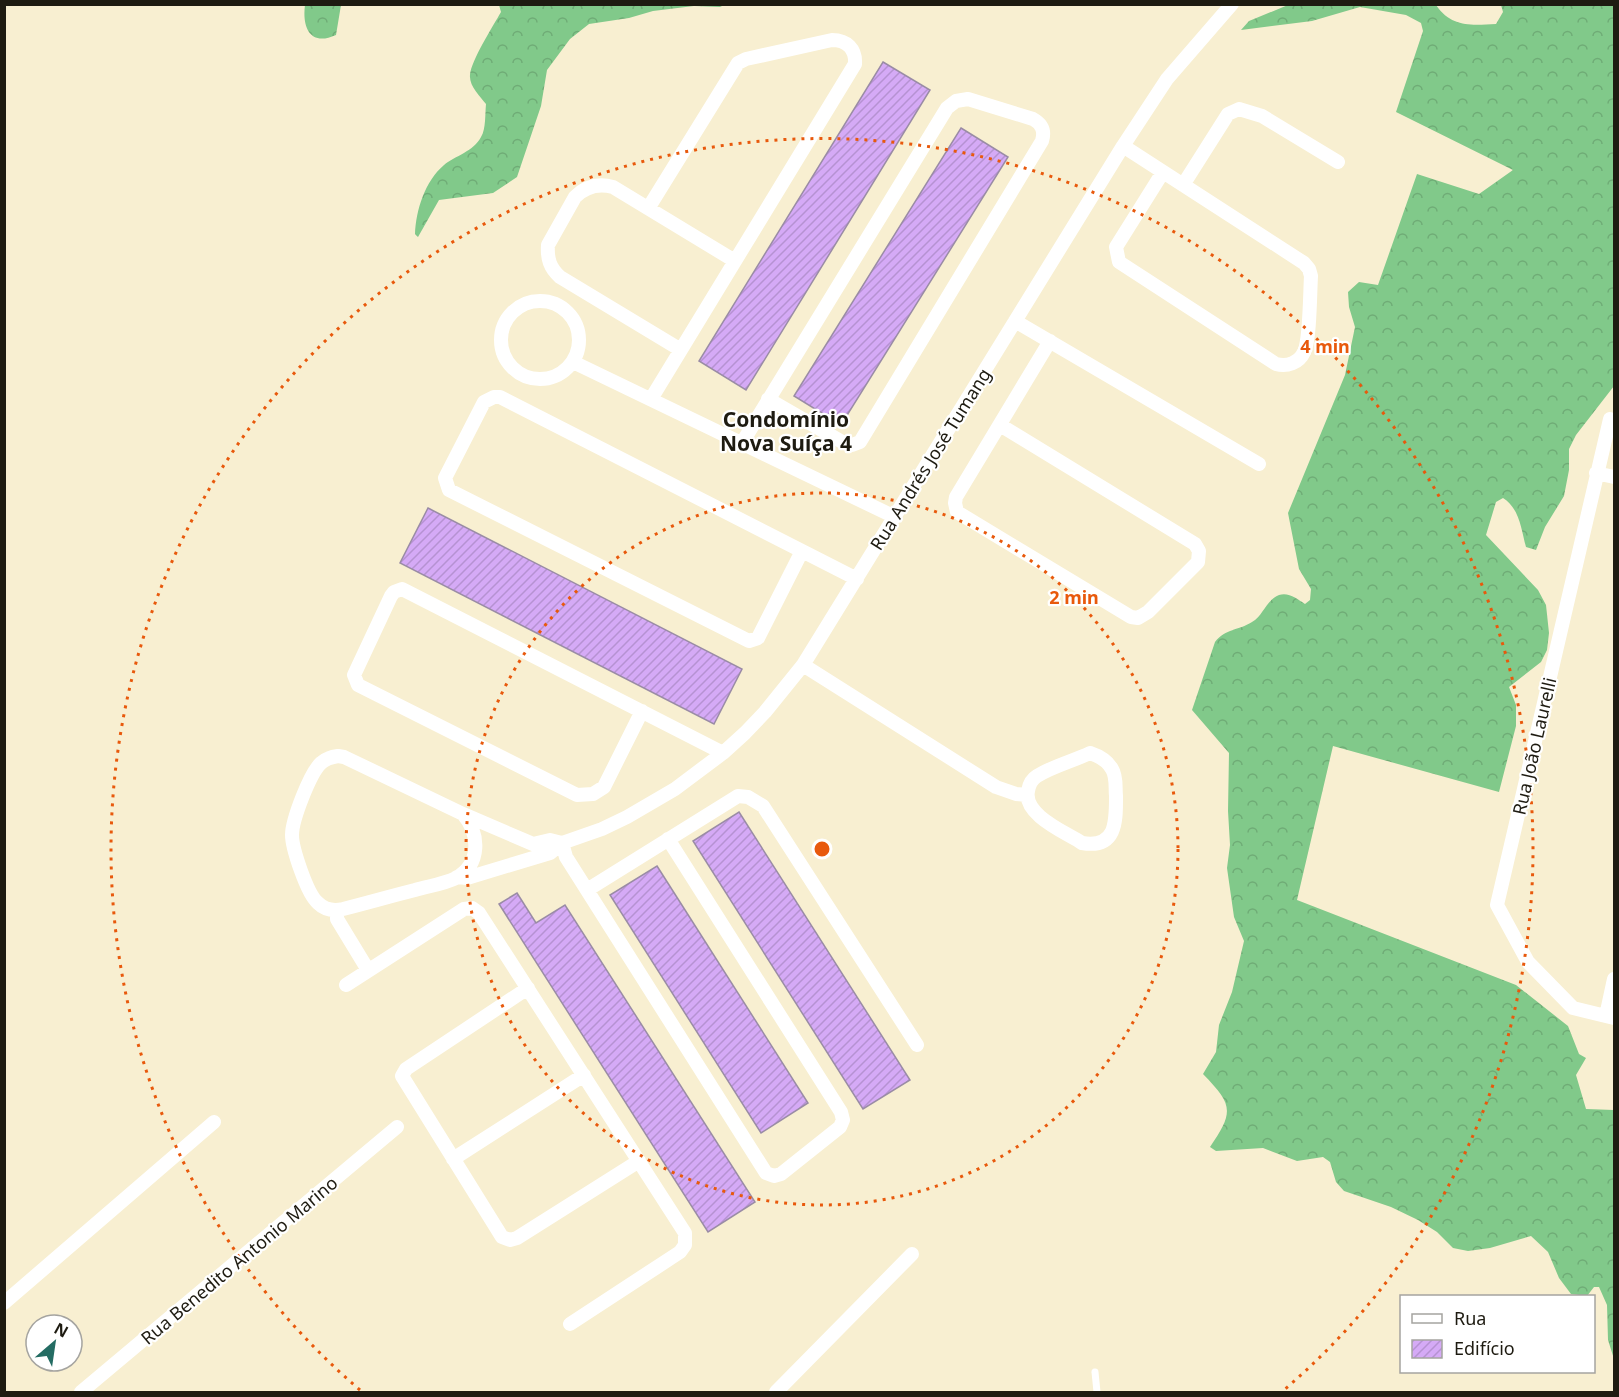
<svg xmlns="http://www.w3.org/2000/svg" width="1619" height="1397" viewBox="0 0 1619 1397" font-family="'Noto Sans',sans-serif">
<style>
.forest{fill:url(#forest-crowns)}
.building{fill:url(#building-hatch);stroke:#9a8ca5;stroke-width:1.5}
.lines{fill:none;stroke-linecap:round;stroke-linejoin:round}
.lane{stroke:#fff;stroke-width:7}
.street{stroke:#fff;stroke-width:14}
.ring{fill:none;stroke:#e8590c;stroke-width:3;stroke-dasharray:3 6}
.labels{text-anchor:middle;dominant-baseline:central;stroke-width:4.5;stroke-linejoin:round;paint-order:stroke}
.street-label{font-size:18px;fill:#1e1b11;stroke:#fff}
.quarter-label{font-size:21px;font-weight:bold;fill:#1e1b11;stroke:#fff}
.centre{fill:#e8590c;stroke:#fff;stroke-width:3}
.ring-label{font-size:18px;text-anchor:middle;font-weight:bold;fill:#e8590c;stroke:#fff;stroke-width:4.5;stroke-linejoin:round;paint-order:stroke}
</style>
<defs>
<pattern id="forest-crowns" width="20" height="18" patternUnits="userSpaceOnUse" patternTransform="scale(1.5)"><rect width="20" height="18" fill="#81c98a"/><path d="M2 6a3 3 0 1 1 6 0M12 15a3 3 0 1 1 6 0" fill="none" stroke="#6fac76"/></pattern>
<pattern id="building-hatch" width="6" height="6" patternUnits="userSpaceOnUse" patternTransform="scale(1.5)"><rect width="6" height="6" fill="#d5aaf6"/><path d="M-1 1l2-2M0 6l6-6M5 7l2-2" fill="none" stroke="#b692d2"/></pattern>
</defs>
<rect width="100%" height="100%" fill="#f8efd1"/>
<!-- forest -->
<path class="forest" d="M 305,5 L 341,5 L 336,35 C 310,47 302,27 305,5 Z
M 499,5 L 724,5 L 720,7 L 694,6 L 653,11 L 629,18 L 589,24 L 570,39 L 547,70 L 541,106 L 517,177 L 493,193 L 439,200 L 418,237 L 415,234 C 416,210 425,181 444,165 C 455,156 474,151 481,137 C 486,129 485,113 486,104 C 480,96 469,86 470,75 C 471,61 493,26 501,12 Z
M 1288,5 L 1436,5 C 1452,28 1471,25 1496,24 L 1503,12 L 1501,5 L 1614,5 L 1614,386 L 1576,435 L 1569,449 L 1569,470 L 1564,496 L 1545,527 L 1536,550 L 1526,547 C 1521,529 1520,509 1503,498 L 1496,502 L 1486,535 L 1538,590 L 1546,605 L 1549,633 L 1547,650 L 1541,662 L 1509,687 L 1516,705 L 1516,726 L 1499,792 L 1333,746 L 1297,900 L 1516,985 L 1568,1026 L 1579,1054 L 1586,1058 L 1576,1075 L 1586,1109 L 1614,1110 L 1614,1359 L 1608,1340 L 1607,1305 L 1599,1287 L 1594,1287 L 1587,1296 L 1571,1294 L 1559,1278 L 1548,1252 L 1531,1236 L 1490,1248 L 1468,1251 L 1453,1248 L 1437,1232 L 1418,1220 L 1391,1207 L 1344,1191 L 1336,1182 L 1330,1162 L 1323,1157 L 1297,1161 L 1263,1148 L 1216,1151 L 1210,1147 C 1235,1111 1232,1104 1203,1074 L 1216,1052 L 1219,1025 L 1232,992 L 1244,941 L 1234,917 L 1227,868 L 1230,845 L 1228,811 L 1229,753 L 1192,710 L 1215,642 C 1226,628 1238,631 1252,622 C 1263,616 1266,600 1279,595 C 1289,592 1297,599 1305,604 L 1310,600 L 1311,589 L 1299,569 L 1288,513 L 1345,375 L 1355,327 L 1349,307 L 1348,292 L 1359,282 L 1378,285 L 1417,174 L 1479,194 L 1513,170 L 1396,112 L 1423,31 L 1421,23 L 1406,15 L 1360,7 L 1312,21 L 1241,30 L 1249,21 Z"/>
<!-- building -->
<path class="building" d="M 883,62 L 930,90 L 746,390 L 699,361 Z
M 961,128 L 1008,157 L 841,425 L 794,396 Z
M 428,508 L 742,669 L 714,724 L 400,563 Z
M 739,812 L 910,1080 L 863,1109 L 693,841 Z
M 657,866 L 808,1103 L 761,1133 L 610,895 Z
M 517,893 L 536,923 L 565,905 L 755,1202 L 708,1232 L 499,904 Z"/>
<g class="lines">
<!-- lane -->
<path class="lane" d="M 1095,1372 L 1097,1392"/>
<!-- street -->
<path class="street" d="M 1123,146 L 1304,263 L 1309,269 L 1311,276 C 1310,291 1310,341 1304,352 C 1299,363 1287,367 1276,364 L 1119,262 L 1116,247 L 1163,172
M 1183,185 L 1228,114 L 1239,109 L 1262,116 L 1338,162
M 649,207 L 738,63 L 746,59 L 832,40 C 847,40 856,49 855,64 L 651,399
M501 340a39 39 0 1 1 78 0a39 39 0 1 1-78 0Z
M 1015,321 L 1259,464
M 681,350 L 560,277 C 550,268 547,259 548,245 L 575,197 C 586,186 598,183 613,187 L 735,261
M 573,362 L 895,517
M 1610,419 L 1497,905 L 1528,962 L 1573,1008 L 1614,1018
M 1000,425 L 1195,544 L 1199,551 L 1198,562 L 1148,612 L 1138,618 L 1131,617 L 957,512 L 955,503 L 956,497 L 1050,341
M 742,443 L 947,108 L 956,101 L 968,99 L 1033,119 C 1042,124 1045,131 1042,141 L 860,442 L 852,445 L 844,443 L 768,399
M 1596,473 L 1614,477
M 802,551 L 760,634 L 758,638 L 749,641 L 449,490 L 445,478 L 484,402 L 494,397 L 500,397 L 857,579
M 803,665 L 996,787 L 1016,794 L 1027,795
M 642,711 L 604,787 L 593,794 L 577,795 L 358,685 L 354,675 L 391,596 L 394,592 L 402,589 L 723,753
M 1090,753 C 1099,756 1107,760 1112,769 C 1117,777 1115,787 1116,796 C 1116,821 1117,849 1082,843 C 1065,832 1023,815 1028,791 C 1029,785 1032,779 1037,776 C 1053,766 1073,761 1090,753 Z
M 338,756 L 344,757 L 463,814 C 480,834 481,864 456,878 C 444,884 429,886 415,890 C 391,896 367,903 343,909 C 334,911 325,910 318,903 C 307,894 292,848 292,835 C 292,820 310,773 321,763 C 326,758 332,757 338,756 Z
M 463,814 L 533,844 L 550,840 L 562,843
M 562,843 L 566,857 L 766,1173 L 774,1176 L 781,1174 L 840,1127 L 843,1120 L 841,1112 L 668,839
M 457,877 L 467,878 L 550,853 L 562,843 L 602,829 L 627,817 L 675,789 L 723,753 L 745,733 L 765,712 L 803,665 L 1123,146 L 1167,79 L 1232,4
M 587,890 L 738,796 L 748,797 L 763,806 L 917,1045
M 337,910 L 337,919 L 368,970
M 346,985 L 464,909 L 472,908 L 479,913 L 685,1233 L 685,1245 L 680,1252 L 570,1324
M 528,988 L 406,1069 L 402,1076 L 502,1237 L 510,1240 L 517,1238 L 639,1161
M 1606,1016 L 1614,979
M 453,1159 L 584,1075
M 4,1303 L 214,1122
M 81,1392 L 397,1127
M 776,1392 L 912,1254"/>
</g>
<!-- distance rings -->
<g class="ring">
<circle cx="822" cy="849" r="356"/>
<path d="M360 1390A711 711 0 1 1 1284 1390"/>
</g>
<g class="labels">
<!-- street labels -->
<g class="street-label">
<text transform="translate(930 459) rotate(-58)">Rua Andrés José Tumang</text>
<text transform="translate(1534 746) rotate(-77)">Rua João Laurelli</text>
<text transform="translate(239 1260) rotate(-40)">Rua Benedito Antonio Marino</text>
</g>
<!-- quarter labels -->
<g class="quarter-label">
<text x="786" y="419">Condomínio<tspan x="786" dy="24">Nova Suíça 4</tspan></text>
</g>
</g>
<circle cx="822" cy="849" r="9" class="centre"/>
<g class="ring-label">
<text x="1325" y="353">4 min</text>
<text x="1074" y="604">2 min</text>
</g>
<!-- border -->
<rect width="1619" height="1397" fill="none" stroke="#1e1b11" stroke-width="12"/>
<!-- legend -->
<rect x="1400" y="1295" width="195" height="78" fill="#ffffff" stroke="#a5a4a0" stroke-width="1.5"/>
<rect x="1412" y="1314" width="30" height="9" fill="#ffffff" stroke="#a5a4a0" stroke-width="1.5"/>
<text x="1454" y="1325" font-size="18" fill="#1e1b11">Rua</text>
<rect x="1412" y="1340" width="30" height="18" fill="url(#building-hatch)" stroke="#a5a4a0" stroke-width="1.5"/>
<text x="1454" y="1355" font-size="18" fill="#1e1b11">Edifício</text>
<!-- north arrow -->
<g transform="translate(54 1343) rotate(29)"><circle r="28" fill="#ffffff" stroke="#a5a4a0" stroke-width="1.5"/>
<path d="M0-4.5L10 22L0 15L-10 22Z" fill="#246c63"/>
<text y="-9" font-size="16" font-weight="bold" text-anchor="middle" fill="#1e1b11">N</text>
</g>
</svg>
